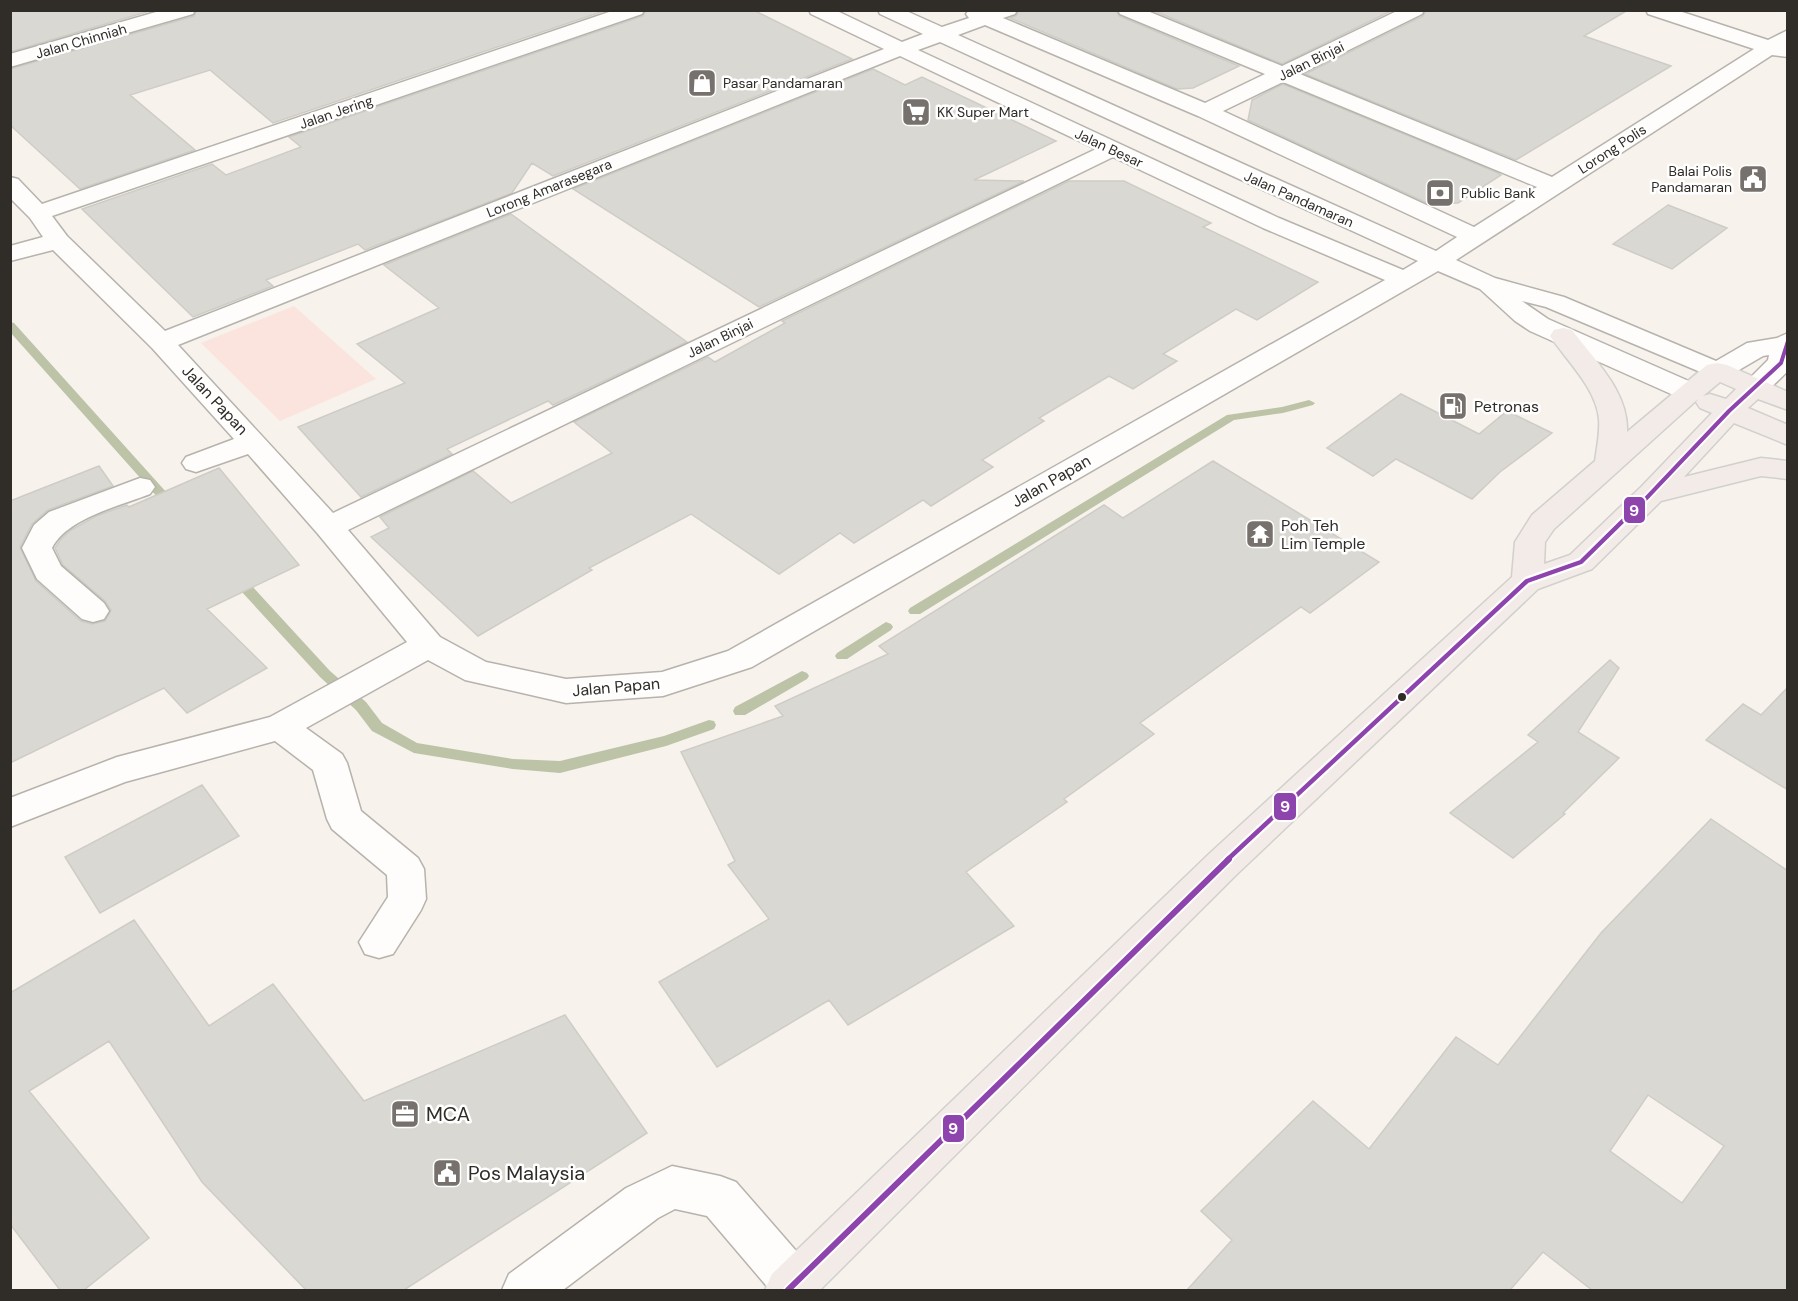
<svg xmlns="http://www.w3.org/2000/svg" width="1798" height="1301" viewBox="0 0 1798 1301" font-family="'DM Sans',sans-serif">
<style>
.green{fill:#fbe4de}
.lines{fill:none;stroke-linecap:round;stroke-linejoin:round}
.stream{fill:#bcc3a7;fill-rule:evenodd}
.building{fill:#dad8d2;stroke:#ceccc6;stroke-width:1.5;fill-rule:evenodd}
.minor-casing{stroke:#b6b2ac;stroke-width:3}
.major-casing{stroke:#d2d0cd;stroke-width:3}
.minor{fill:#fefdfc;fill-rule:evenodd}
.major{fill:#f2ebe7;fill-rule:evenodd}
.bus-1-far2-casing{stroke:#fff;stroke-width:8}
.bus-1-far1-casing{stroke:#fff;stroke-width:9}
.bus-1-casing{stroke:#fff;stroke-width:10}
.bus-1-far2{stroke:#8e44ad;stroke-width:4}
.bus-1-far1{stroke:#8e44ad;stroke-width:4.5}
.bus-1{stroke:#8e44ad;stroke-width:6}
.bus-dot{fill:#302c28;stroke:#fff;stroke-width:2}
.labels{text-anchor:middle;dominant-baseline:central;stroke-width:5;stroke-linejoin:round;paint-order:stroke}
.far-street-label{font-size:14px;fill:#302c28;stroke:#fff}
.far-poi-label{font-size:14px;fill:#302c28;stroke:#fff;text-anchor:start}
.street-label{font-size:16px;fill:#302c28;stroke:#fff}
.poi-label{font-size:16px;fill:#302c28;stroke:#fff;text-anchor:start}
.near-poi-label{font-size:20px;fill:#302c28;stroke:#fff;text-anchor:start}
.line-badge{stroke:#fff;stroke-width:2}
.badge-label{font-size:16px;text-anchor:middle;font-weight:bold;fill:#fff}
</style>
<rect width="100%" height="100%" fill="#f7f2eb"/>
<!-- green -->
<path class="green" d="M 294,306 L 376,379 L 280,421 L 201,343 Z"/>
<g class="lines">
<!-- stream -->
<path class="stream" d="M 10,322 L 14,323 L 176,503 L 178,506 L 176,509 L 168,509 L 10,332 Z
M 1309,400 L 1315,403 L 1313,405 L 1283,413 L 1234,420 L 920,614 L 910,614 L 908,611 L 910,608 L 1227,415 L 1282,407 Z
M 235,572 L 240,573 L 330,671 L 366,702 L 382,723 L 417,743 L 513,759 L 560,761 L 664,736 L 709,720 L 714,721 L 716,725 L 714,729 L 666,746 L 560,773 L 513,769 L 414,753 L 372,731 L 356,710 L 320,677 L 230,579 L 229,576 Z
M 886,622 L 891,624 L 893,627 L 891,630 L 847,659 L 837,659 L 835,656 L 837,653 Z
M 802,671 L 807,673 L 809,676 L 807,679 L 745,715 L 735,715 L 733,711 L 735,707 Z"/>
</g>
<!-- building -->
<path class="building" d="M 10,10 L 153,10 L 10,52 Z
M 197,10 L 607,10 L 273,123 L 210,70 L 130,95 L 195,150 L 80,189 L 10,125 L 10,69 L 194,16 Z
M 646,10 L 753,10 L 852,59 L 553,176 L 532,163 L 512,193 L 365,250 L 358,244 L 266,280 L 273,286 L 193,317 L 82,209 L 212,164 L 226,175 L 301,147 L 289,137 L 643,16 Z
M 1019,10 L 1116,10 L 1119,16 L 1239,66 L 1193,88 L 1177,89 L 1010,18 L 1016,16 Z
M 1152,10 L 1393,10 L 1282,64 Z
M 1426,10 L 1628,10 L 1584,36 L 1671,66 L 1516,160 L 1305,74 L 1423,16 Z
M 873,69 L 905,85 L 922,77 L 1056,141 L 974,180 L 1024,181 L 759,307 L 573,189 Z
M 1283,84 L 1496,172 L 1501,175 L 1458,203 L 1429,204 L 1248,120 L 1252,100 Z
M 1069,181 L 1124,181 L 1211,223 L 1203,227 L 1318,282 L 1257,320 L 1236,309 L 1163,354 L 1177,361 L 1133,389 L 1109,376 L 1039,418 L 1044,421 L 982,460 L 993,467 L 931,506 L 923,500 L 854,543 L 840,533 L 779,574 L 691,514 L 589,568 L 592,570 L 478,636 L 371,537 L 389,528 L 380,517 L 473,471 L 511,503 L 612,453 L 574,422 L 708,357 L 715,362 L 785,323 L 782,321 Z
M 1668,205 L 1727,228 L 1672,269 L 1613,244 Z
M 511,214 L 687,342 L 553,405 L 548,401 L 447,449 L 452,454 L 361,497 L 298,427 L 405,383 L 357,344 L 439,308 L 384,265 Z
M 1401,394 L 1479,434 L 1507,411 L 1552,433 L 1500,472 L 1472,499 L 1396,459 L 1373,476 L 1327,448 Z
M 1213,461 L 1379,562 L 1310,613 L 1301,607 L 1140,723 L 1154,734 L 1064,799 L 1067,802 L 966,872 L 1014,926 L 848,1025 L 829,1000 L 717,1067 L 659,982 L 769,919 L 728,865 L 735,861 L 681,752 L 783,716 L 775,706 L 888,654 L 879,646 L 1104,505 L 1123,518 Z
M 99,466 L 113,486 L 48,510 L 32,524 L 20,547 L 36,581 L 81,621 L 92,624 L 105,621 L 111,610 L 105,601 L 63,565 L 55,548 L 61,539 L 71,530 L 96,516 L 127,505 L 129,507 L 219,468 L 299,565 L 207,609 L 267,668 L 187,713 L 164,688 L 10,763 L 10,501 Z
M 1610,660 L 1619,668 L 1578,732 L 1619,758 L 1563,813 L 1565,814 L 1513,858 L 1450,813 L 1538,742 L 1528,735 Z
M 1788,687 L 1788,790 L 1706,740 L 1743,704 L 1761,715 Z
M 202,785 L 239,836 L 100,913 L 65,857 Z
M 1711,819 L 1788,871 L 1788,1290 L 1592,1290 L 1543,1252 L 1510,1290 L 1187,1290 L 1232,1240 L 1201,1211 L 1313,1101 L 1369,1149 L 1456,1037 L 1498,1065 L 1601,933 ZM 1648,1095 L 1724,1146 L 1682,1203 L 1610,1151 Z
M 134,920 L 209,1026 L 273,984 L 364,1101 L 565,1015 L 647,1133 L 404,1290 L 306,1290 L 202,1182 L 109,1041 L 29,1091 L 149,1238 L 84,1290 L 60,1290 L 10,1224 L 10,993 Z"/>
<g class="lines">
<!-- minor casing -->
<g class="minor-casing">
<path id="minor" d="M 163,10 L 195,10 L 193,14 L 10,67 L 10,54 Z
M 615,10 L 644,10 L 642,14 L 52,216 L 67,236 L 165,331 L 884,49 L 811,14 L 809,10 L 835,10 L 902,42 L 923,34 L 880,14 L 878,10 L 904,10 L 942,27 L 969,18 L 966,14 L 969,10 L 1017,10 L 1015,14 L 1003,18 L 1205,103 L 1265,74 L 1120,14 L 1118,10 L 1145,10 L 1282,66 L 1399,10 L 1424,10 L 1422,14 L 1300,74 L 1552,177 L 1754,49 L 1648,14 L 1646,10 L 1676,10 L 1768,40 L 1788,30 L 1786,46 L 1788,57 L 1772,55 L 1456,260 L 1495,278 L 1564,297 L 1716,361 L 1747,343 L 1777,338 L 1788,333 L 1788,371 C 1774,384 1765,398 1745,393 L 1741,387 L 1768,360 L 1769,355 L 1763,356 L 1727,377 L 1717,379 L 1546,307 L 1522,301 L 1548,319 L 1700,386 L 1704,392 L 1700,398 L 1690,400 L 1680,398 L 1530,331 L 1515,321 L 1480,289 L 1438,271 L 752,667 L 663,696 L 566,703 L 465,680 L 428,660 L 306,728 L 342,754 L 347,763 L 361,811 L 418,858 L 424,869 L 426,899 L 421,910 L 393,954 L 379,958 L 365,954 L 359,942 L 388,897 L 387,875 L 332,829 L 327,819 L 313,770 L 275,741 L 125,782 L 10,827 L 10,798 L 117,757 L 270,717 L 407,642 L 318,534 L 248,454 L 196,472 L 186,469 L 182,463 L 186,457 L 234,439 L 152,348 L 53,250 L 10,261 L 10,246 L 43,237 L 30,218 L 10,198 L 10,177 L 18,179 L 42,204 ZM 985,25 L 1198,116 L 1457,237 L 1436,251 L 958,35 ZM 940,42 L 1418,261 L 1403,270 L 1279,218 L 918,50 ZM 900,56 L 1096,149 L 333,513 L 178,345 ZM 1283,82 L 1537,187 L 1474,227 L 1223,111 ZM 1113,157 L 1263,228 L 1385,280 L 728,651 L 662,672 L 566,679 L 486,662 L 440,637 L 348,530 Z
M 140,478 L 150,480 L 155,487 L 150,494 C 120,506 67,518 52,548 L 61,566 L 104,603 L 109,611 L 104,619 L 93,622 L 82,619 L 37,579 L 22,548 L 34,525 L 49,512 Z
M 672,1166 L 720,1176 L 736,1182 L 811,1268 L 818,1284 L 816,1290 L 770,1290 L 707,1216 L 675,1209 L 658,1218 L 563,1290 L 502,1290 L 509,1274 L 626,1188 Z"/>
</g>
<!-- major casing -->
<g class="major-casing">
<path id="major" d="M 1563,328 L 1572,330 C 1595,361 1629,392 1627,432 L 1707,365 L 1717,363 L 1727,365 L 1788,392 L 1788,410 L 1758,399 L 1748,408 L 1788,425 L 1788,445 L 1734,423 L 1684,477 L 1761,458 L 1788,461 L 1788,479 L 1761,476 L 1661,501 L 1592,569 L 1538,589 L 1236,875 L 820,1290 L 765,1290 L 772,1274 L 1210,853 L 1512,577 L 1515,542 L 1532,515 L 1595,461 C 1597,447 1600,433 1599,419 C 1596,388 1567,361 1550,336 L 1554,330 ZM 1720,382 L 1736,389 L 1726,399 L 1710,394 L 1703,396 ZM 1698,399 L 1696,402 L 1700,408 L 1712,413 L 1641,487 L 1570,555 L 1544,564 L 1545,542 L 1554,529 Z"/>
</g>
<!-- minor -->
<use href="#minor" class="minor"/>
<!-- major -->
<use href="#major" class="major"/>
<!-- bus-1-far2 casing -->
<g class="bus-1-far2-casing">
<path id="bus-1-far2" d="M 1637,508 L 1729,411 L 1781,363 L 1788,341"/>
</g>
<!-- bus-1-far1 casing -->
<g class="bus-1-far1-casing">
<path id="bus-1-far1" d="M 1227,860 L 1527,581 L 1581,562 L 1638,506"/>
</g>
<!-- bus-1 casing -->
<g class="bus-1-casing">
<path id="bus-1" d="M 788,1290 L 1229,859"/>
</g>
<!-- bus-1-far2 -->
<use href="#bus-1-far2" class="bus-1-far2"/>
<!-- bus-1-far1 -->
<use href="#bus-1-far1" class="bus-1-far1"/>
<!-- bus-1 -->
<use href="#bus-1" class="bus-1"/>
</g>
<!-- icons -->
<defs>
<g id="shop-square" transform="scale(1.5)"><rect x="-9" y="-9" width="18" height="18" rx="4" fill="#76716c" stroke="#fff"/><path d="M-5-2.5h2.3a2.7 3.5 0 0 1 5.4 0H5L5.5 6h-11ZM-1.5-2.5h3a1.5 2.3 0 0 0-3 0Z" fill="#fff"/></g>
<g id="supermarket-square" transform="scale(1.5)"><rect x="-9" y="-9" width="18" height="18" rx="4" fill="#76716c" stroke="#fff"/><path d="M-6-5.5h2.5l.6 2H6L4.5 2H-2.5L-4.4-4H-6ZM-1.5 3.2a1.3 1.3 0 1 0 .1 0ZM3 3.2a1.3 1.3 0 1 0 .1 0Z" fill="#fff"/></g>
<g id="civic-square" transform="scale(1.5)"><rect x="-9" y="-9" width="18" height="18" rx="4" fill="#76716c" stroke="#fff"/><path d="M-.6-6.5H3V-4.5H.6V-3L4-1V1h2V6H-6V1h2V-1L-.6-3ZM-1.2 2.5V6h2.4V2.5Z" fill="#fff"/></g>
<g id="bank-square" transform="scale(1.5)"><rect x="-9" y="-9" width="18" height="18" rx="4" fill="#76716c" stroke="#fff"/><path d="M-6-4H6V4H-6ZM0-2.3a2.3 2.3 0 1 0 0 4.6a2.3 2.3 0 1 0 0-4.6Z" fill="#fff"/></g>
<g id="fuel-square" transform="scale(1.5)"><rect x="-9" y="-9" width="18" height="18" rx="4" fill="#76716c" stroke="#fff"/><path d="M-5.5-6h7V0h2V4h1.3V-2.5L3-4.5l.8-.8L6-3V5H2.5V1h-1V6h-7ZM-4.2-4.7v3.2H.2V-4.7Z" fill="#fff"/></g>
<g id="temple-square" transform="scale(1.5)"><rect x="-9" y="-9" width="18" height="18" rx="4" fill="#76716c" stroke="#fff"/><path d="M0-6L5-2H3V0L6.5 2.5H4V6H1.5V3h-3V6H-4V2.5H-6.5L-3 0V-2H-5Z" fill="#fff"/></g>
<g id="office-square" transform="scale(1.5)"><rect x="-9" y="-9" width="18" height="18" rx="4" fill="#76716c" stroke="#fff"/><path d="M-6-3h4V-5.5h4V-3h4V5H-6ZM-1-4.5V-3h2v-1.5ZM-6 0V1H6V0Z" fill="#fff"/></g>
</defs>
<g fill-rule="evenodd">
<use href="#shop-square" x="702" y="83"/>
<use href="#supermarket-square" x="916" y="112"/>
<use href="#civic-square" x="1753" y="179"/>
<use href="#bank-square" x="1440" y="193"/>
<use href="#fuel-square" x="1453" y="406"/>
<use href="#temple-square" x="1260" y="534"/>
<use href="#office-square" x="405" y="1114"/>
<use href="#civic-square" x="447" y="1173"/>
</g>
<!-- markers -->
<circle class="bus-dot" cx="1402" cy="697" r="5"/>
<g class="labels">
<!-- far-street labels -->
<g class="far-street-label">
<text transform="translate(81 41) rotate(-16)">Jalan Chinniah</text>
<text transform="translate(1311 61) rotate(-26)">Jalan Binjai</text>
<text transform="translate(336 112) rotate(-19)">Jalan Jering</text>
<text transform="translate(1109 148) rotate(25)">Jalan Besar</text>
<text transform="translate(1612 149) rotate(-33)">Lorong Polis</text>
<text transform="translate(549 188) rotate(-22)">Lorong Amarasegara</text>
<text transform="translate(1299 199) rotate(24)">Jalan Pandamaran</text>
<text transform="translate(720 338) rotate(-26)">Jalan Binjai</text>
</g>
<!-- far-poi labels -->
<g class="far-poi-label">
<text x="723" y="83">Pasar Pandamaran</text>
<text x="937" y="112">KK Super Mart</text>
<text x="1732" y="171" text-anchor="end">Balai Polis<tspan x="1732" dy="16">Pandamaran</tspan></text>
<text x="1461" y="193">Public Bank</text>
</g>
<!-- street labels -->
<g class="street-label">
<text transform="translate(215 400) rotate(47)">Jalan Papan</text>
<text transform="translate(1051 481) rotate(-30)">Jalan Papan</text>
<text transform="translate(616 687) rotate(-5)">Jalan Papan</text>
</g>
<!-- poi labels -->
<g class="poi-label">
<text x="1474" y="406">Petronas</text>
<text x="1281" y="525">Poh Teh<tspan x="1281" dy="18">Lim Temple</tspan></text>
</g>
<!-- near-poi labels -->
<g class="near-poi-label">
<text x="426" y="1114">MCA</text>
<text x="468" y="1173">Pos Malaysia</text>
</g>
</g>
<g class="line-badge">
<rect x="1623" y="496" width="23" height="28" rx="6" fill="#8e44ad"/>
<rect x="1273" y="792" width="24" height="29" rx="6" fill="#8e44ad"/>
<rect x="942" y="1114" width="23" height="29" rx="6" fill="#8e44ad"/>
</g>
<g class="badge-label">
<text x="1634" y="516">9</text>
<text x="1285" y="812">9</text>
<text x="953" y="1134">9</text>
</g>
<!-- border -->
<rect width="1798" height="1301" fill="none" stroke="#302c28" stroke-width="24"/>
</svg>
